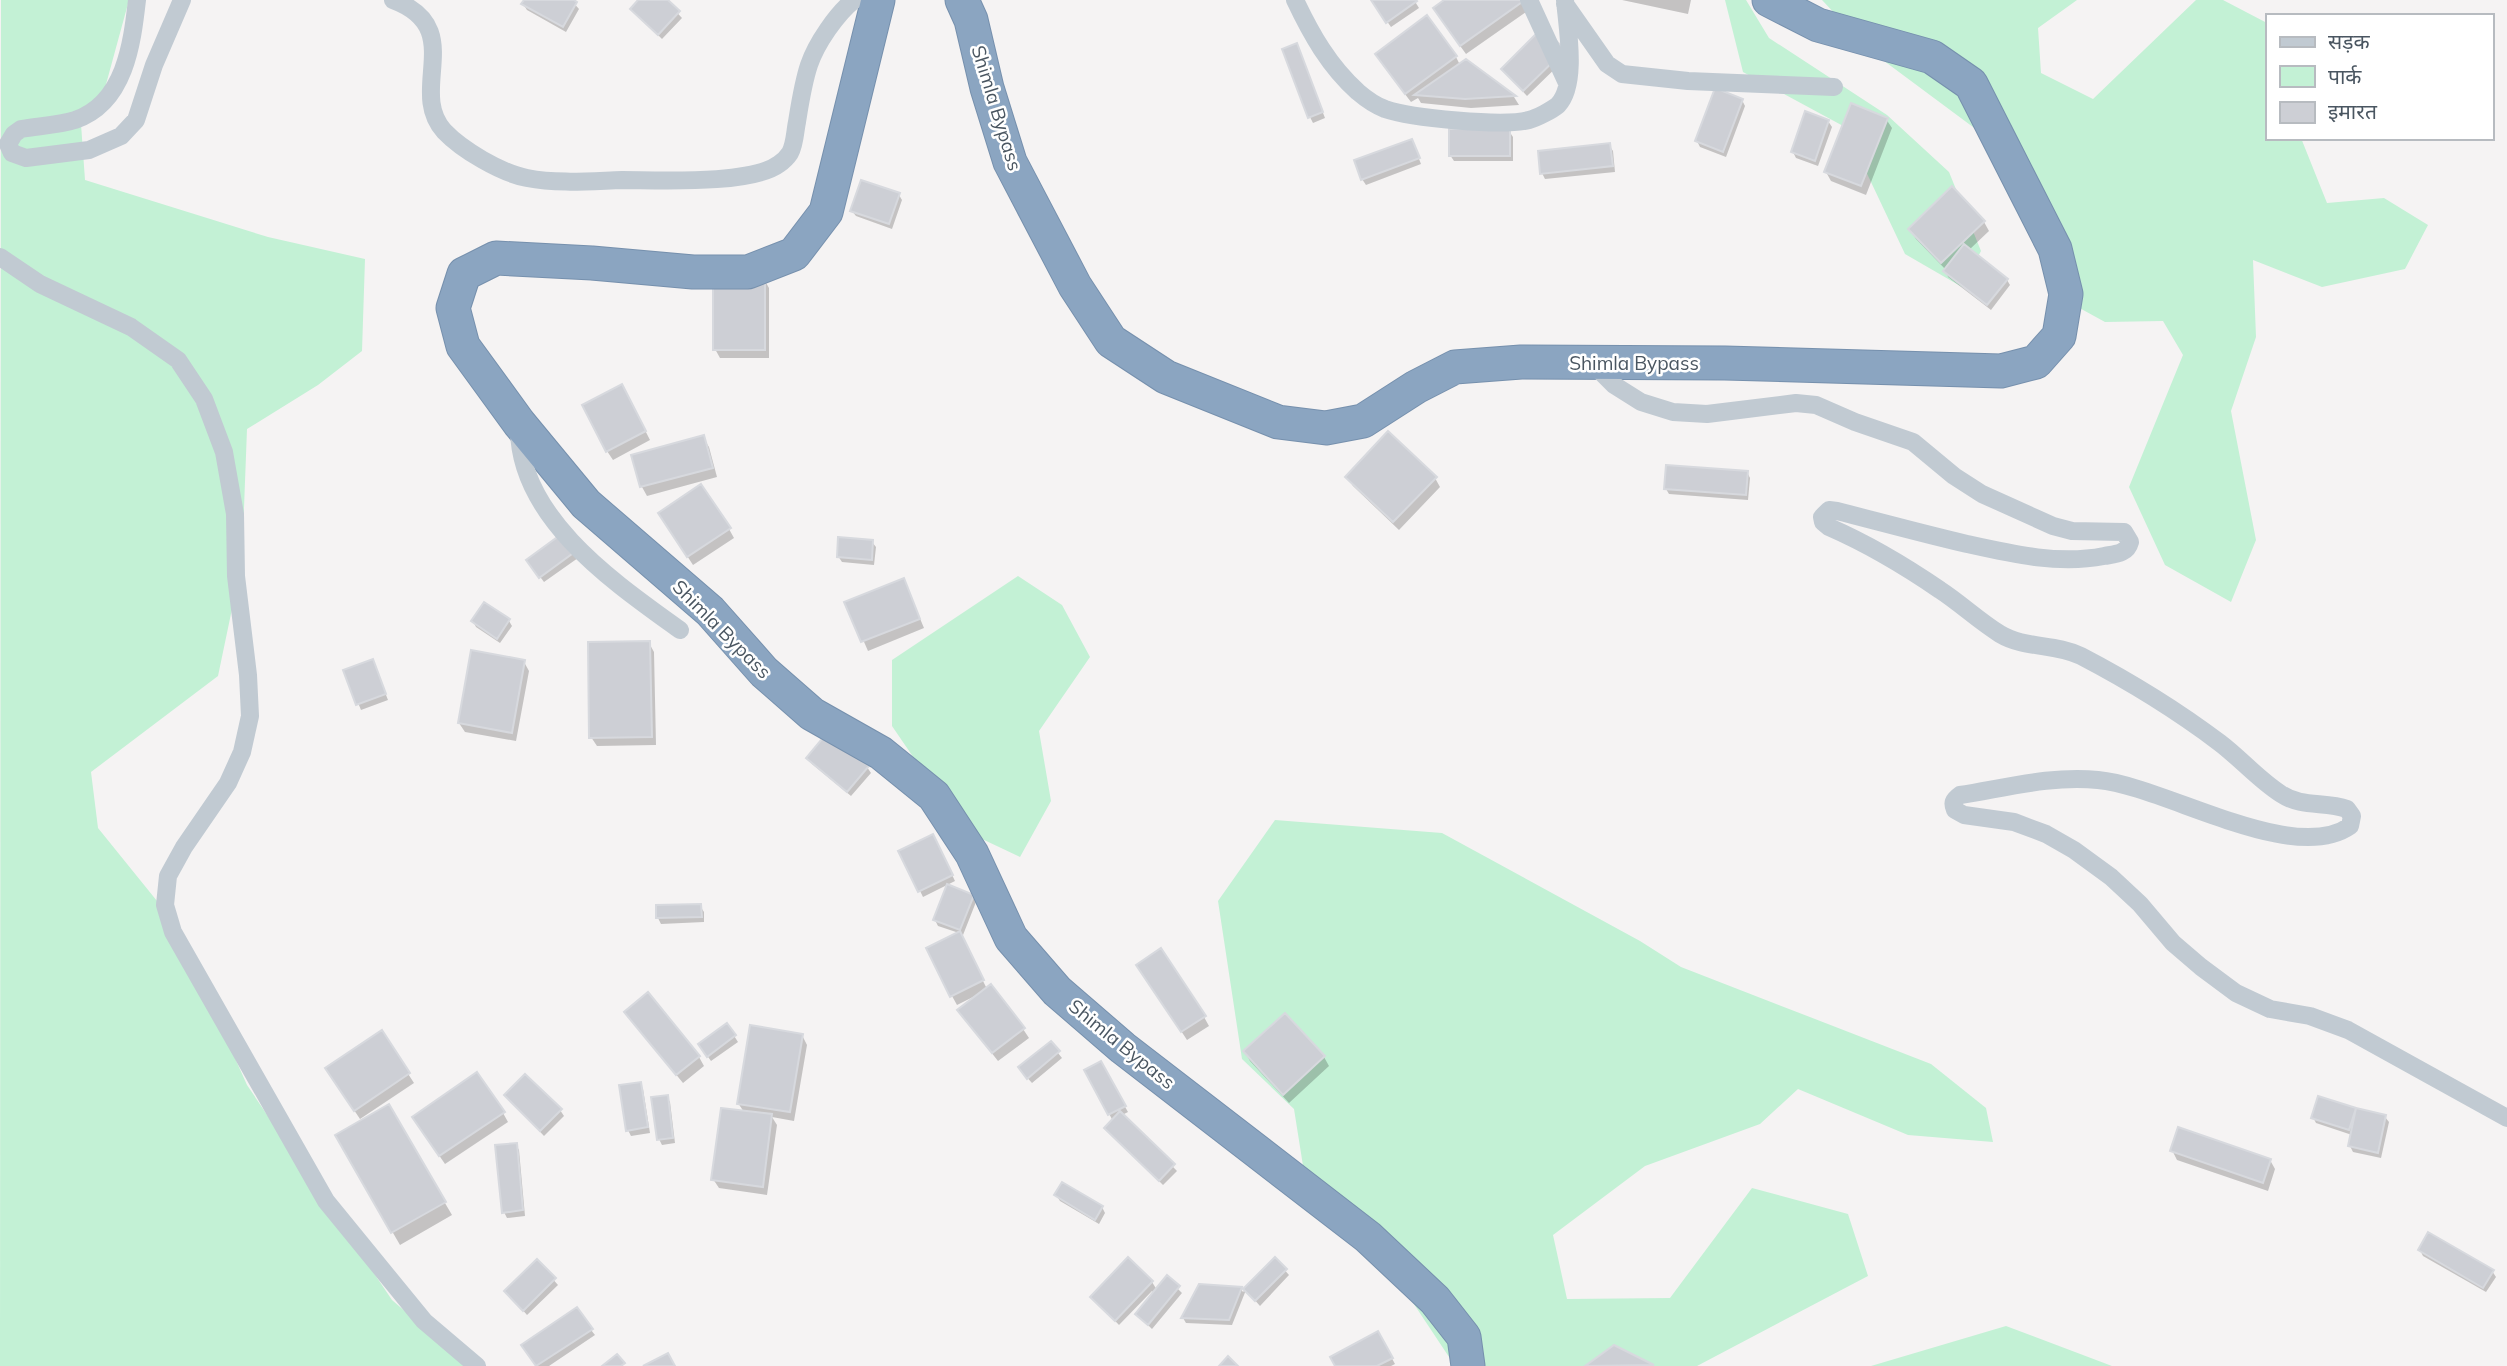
<svg xmlns="http://www.w3.org/2000/svg" width="2507" height="1366" viewBox="0 0 2507 1366" font-family="Mulish,'Noto Sans Devanagari',sans-serif">
<style>
.green{fill:#c3f1d5}
.shadow{fill:#0003}
.building{fill:#cdcfd5;stroke:#d7d9de;stroke-width:2}
.lines{fill:none;stroke-linecap:round;stroke-linejoin:round}
.highway-casing{stroke:#7690ad;stroke-width:35}
.street{stroke:#c1cad2;stroke-width:18}
.highway{stroke:#8ba5c1;stroke-width:33}
.labels{text-anchor:middle;dominant-baseline:central;stroke-width:5;stroke-linejoin:round;paint-order:stroke}
.street-label{font-size:19px;fill:#4a5661;stroke:#fff}
</style>
<rect width="100%" height="100%" fill="#f5f3f3"/>
<!-- green -->
<path class="green" d="M 1,0 L 129,0 L 102,99 L 81,124 L 85,180 L 268,237 L 365,259 L 362,351 L 318,385 L 247,429 L 242,561 L 218,676 L 91,772 L 98,828 L 174,922 L 247,1085 L 392,1300 L 468,1366 L 0,1366 Z
M 1725,0 L 1746,0 L 1769,38 L 1887,115 L 1949,172 L 1981,251 L 1962,287 L 1905,254 L 1845,127 L 1743,72 Z
M 1822,0 L 2077,0 L 2038,28 L 2041,73 L 2093,99 L 2196,0 L 2223,0 L 2267,23 L 2267,138 L 2301,138 L 2327,203 L 2384,198 L 2428,225 L 2405,269 L 2322,287 L 2253,260 L 2256,337 L 2231,411 L 2256,540 L 2231,602 L 2165,565 L 2129,487 L 2183,355 L 2163,321 L 2105,322 L 2074,305 L 1977,130 L 1868,49 Z
M 1018,576 L 1062,605 L 1090,657 L 1039,731 L 1051,801 L 1020,857 L 963,830 L 892,726 L 892,660 Z
M 1275,820 L 1442,833 L 1640,941 L 1681,967 L 1931,1064 L 1986,1108 L 1993,1142 L 1908,1135 L 1798,1089 L 1760,1124 L 1645,1166 L 1553,1235 L 1567,1299 L 1670,1298 L 1752,1188 L 1848,1214 L 1868,1276 L 1697,1366 L 1455,1366 L 1382,1256 L 1304,1172 L 1294,1109 L 1242,1059 L 1218,901 Z
M 2006,1326 L 2112,1366 L 1871,1366 Z"/>
<!-- shadow -->
<path class="shadow" d="M 526,0 L 571,0 L 579,9 L 566,32 L 527,10 L 523,4 Z
M 641,0 L 665,0 L 682,18 L 662,39 L 632,9 Z
M 1372,0 L 1414,0 L 1419,8 L 1391,27 Z
M 1447,0 L 1539,3 L 1466,54 L 1440,18 Z
M 1622,0 L 1691,0 L 1688,14 Z
M 1299,51 L 1325,118 L 1313,123 L 1310,117 Z
M 1456,57 L 1460,65 L 1466,61 L 1514,97 L 1519,105 L 1471,108 L 1421,103 L 1418,98 L 1411,102 L 1382,64 Z
M 1567,57 L 1527,96 L 1503,69 Z
M 1742,100 L 1745,106 L 1726,157 L 1700,147 L 1697,141 Z
M 1886,119 L 1892,128 L 1866,195 L 1831,181 L 1826,172 Z
M 1828,121 L 1832,127 L 1818,166 L 1796,158 L 1793,152 Z
M 1509,131 L 1513,137 L 1513,161 L 1454,161 L 1450,155 Z
M 1609,145 L 1613,151 L 1615,172 L 1545,179 L 1542,173 Z
M 1414,146 L 1421,164 L 1366,185 L 1362,179 Z
M 899,195 L 902,200 L 892,229 L 856,216 L 852,211 Z
M 1984,222 L 1989,231 L 1969,250 L 2007,280 L 2010,285 L 1991,310 L 1948,277 L 1946,270 L 1916,239 L 1910,230 Z
M 764,279 L 769,288 L 769,358 L 720,358 L 715,349 Z
M 627,395 L 650,440 L 613,460 L 607,451 Z
M 703,438 L 709,447 L 717,477 L 647,496 L 642,487 Z
M 1747,472 L 1750,478 L 1748,500 L 1669,494 L 1666,489 Z
M 1347,477 L 1435,478 L 1440,487 L 1399,530 L 1353,486 Z
M 665,522 L 729,529 L 734,538 L 693,565 Z
M 872,542 L 876,547 L 874,565 L 842,562 L 838,556 Z
M 574,552 L 578,558 L 544,582 L 532,566 Z
M 908,590 L 924,628 L 868,651 L 847,603 Z
M 473,621 L 509,621 L 512,626 L 500,643 L 476,627 Z
M 649,643 L 654,652 L 656,745 L 597,746 L 591,737 Z
M 524,662 L 529,671 L 516,741 L 465,732 L 459,723 Z
M 375,667 L 388,700 L 361,710 L 345,671 Z
M 808,759 L 867,767 L 871,773 L 851,796 L 812,764 Z
M 936,842 L 955,881 L 923,897 L 901,852 Z
M 973,896 L 976,902 L 963,935 L 959,933 L 987,989 L 1023,1029 L 1029,1038 L 998,1061 L 965,1019 L 975,996 L 957,1005 L 952,996 L 959,933 L 938,926 L 935,920 Z
M 700,906 L 704,912 L 704,922 L 661,924 L 658,918 L 658,907 Z
M 1144,974 L 1204,1017 L 1209,1026 L 1187,1040 Z
M 626,1013 L 699,1057 L 704,1066 L 683,1083 Z
M 727,1025 L 738,1042 L 711,1061 L 703,1050 Z
M 381,1032 L 414,1083 L 360,1119 L 332,1077 Z
M 802,1035 L 807,1045 L 794,1121 L 772,1117 L 777,1125 L 767,1195 L 719,1188 L 713,1179 L 744,1112 L 738,1103 Z
M 1050,1043 L 1062,1058 L 1032,1083 L 1023,1073 Z
M 1245,1052 L 1324,1057 L 1329,1066 L 1289,1103 L 1250,1061 Z
M 1100,1063 L 1128,1112 L 1122,1115 L 1177,1171 L 1163,1185 L 1106,1128 L 1113,1121 L 1086,1071 Z
M 640,1084 L 643,1089 L 650,1133 L 631,1136 L 628,1130 Z
M 506,1096 L 560,1110 L 564,1116 L 544,1136 Z
M 667,1097 L 670,1102 L 675,1143 L 662,1145 L 659,1139 Z
M 2319,1098 L 2355,1110 L 2385,1117 L 2389,1122 L 2381,1158 L 2353,1152 L 2350,1146 L 2352,1135 L 2316,1123 L 2313,1117 Z
M 388,1106 L 452,1215 L 400,1245 L 337,1136 Z
M 503,1113 L 508,1122 L 445,1164 L 419,1126 Z
M 516,1145 L 519,1150 L 525,1216 L 507,1218 L 504,1212 Z
M 2172,1150 L 2270,1160 L 2275,1169 L 2268,1191 L 2177,1160 Z
M 1056,1195 L 1102,1207 L 1105,1213 L 1099,1224 L 1060,1201 Z
M 2420,1250 L 2492,1271 L 2496,1277 L 2486,1292 L 2423,1256 Z
M 1275,1259 L 1289,1275 L 1260,1306 L 1246,1290 L 1232,1325 L 1186,1323 L 1183,1318 L 1200,1285 L 1241,1289 L 1243,1292 Z
M 537,1261 L 558,1285 L 527,1315 L 506,1291 Z
M 1167,1278 L 1182,1293 L 1152,1329 L 1137,1314 L 1154,1293 L 1152,1291 L 1119,1325 L 1092,1297 L 1152,1282 L 1157,1290 Z
M 591,1330 L 595,1335 L 549,1366 L 538,1366 L 527,1351 Z
M 1378,1333 L 1395,1364 L 1391,1366 L 1337,1366 Z
M 1614,1347 L 1653,1366 L 1588,1366 Z"/>
<!-- building -->
<path class="building" d="M 524,0 L 574,0 L 577,2 L 563,27 L 521,4 Z
M 638,0 L 668,0 L 680,11 L 658,35 L 630,9 Z
M 1371,0 L 1416,0 L 1417,1 L 1386,23 Z
M 1444,0 L 1525,0 L 1460,46 L 1433,8 Z
M 1427,15 L 1457,56 L 1405,94 L 1375,54 Z
M 1543,27 L 1565,50 L 1523,91 L 1501,69 Z
M 1297,43 L 1323,112 L 1308,118 L 1282,49 Z
M 1466,59 L 1516,96 L 1465,99 L 1414,95 Z
M 1715,88 L 1743,99 L 1723,152 L 1695,141 Z
M 1851,103 L 1888,118 L 1861,186 L 1824,172 Z
M 1805,111 L 1829,120 L 1815,161 L 1791,152 Z
M 1449,129 L 1510,129 L 1510,156 L 1449,156 Z
M 1412,139 L 1420,158 L 1361,180 L 1354,160 Z
M 1610,143 L 1613,166 L 1540,174 L 1538,151 Z
M 861,180 L 900,193 L 889,224 L 850,211 Z
M 1952,186 L 1985,221 L 1941,263 L 1908,229 Z
M 1964,244 L 2008,279 L 1987,305 L 1943,271 Z
M 713,277 L 765,277 L 765,350 L 713,350 Z
M 622,384 L 646,431 L 606,452 L 582,405 Z
M 1388,431 L 1437,477 L 1393,522 L 1345,477 Z
M 704,435 L 713,468 L 640,487 L 631,455 Z
M 1666,465 L 1748,471 L 1746,495 L 1664,489 Z
M 701,484 L 731,528 L 687,557 L 658,513 Z
M 563,533 L 576,551 L 539,578 L 526,560 Z
M 838,537 L 873,540 L 872,560 L 837,557 Z
M 904,578 L 920,619 L 861,642 L 844,602 Z
M 484,602 L 510,619 L 497,639 L 471,621 Z
M 650,641 L 652,737 L 589,738 L 588,642 Z
M 471,650 L 525,660 L 512,733 L 458,723 Z
M 373,659 L 386,694 L 356,705 L 343,670 Z
M 827,733 L 869,766 L 847,792 L 806,758 Z
M 933,834 L 953,875 L 918,892 L 898,851 Z
M 947,884 L 974,895 L 960,930 L 933,920 Z
M 701,904 L 702,917 L 656,918 L 656,905 Z
M 960,931 L 984,980 L 950,997 L 926,948 Z
M 1161,948 L 1206,1016 L 1181,1032 L 1136,965 Z
M 991,984 L 1025,1028 L 992,1053 L 957,1010 Z
M 648,992 L 700,1056 L 676,1075 L 624,1012 Z
M 1285,1013 L 1325,1056 L 1283,1095 L 1243,1051 Z
M 727,1023 L 736,1035 L 707,1057 L 698,1044 Z
M 750,1025 L 803,1034 L 790,1112 L 737,1104 Z
M 382,1030 L 410,1073 L 354,1111 L 325,1068 Z
M 1051,1041 L 1060,1051 L 1027,1079 L 1018,1067 Z
M 1101,1061 L 1126,1106 L 1108,1115 L 1084,1070 Z
M 477,1072 L 505,1112 L 439,1156 L 412,1117 Z
M 525,1074 L 562,1109 L 540,1131 L 504,1095 Z
M 641,1082 L 648,1127 L 626,1131 L 619,1085 Z
M 668,1095 L 673,1138 L 657,1140 L 651,1097 Z
M 2318,1096 L 2356,1108 L 2349,1130 L 2311,1118 Z
M 389,1104 L 446,1202 L 391,1233 L 335,1135 Z
M 721,1108 L 772,1114 L 763,1187 L 711,1180 Z
M 2356,1108 L 2386,1115 L 2378,1153 L 2348,1146 Z
M 1120,1111 L 1175,1164 L 1159,1181 L 1104,1128 Z
M 2178,1127 L 2271,1159 L 2263,1183 L 2170,1151 Z
M 517,1143 L 523,1210 L 502,1213 L 495,1145 Z
M 1062,1182 L 1103,1206 L 1095,1220 L 1054,1195 Z
M 2428,1232 L 2494,1270 L 2483,1288 L 2418,1250 Z
M 1128,1257 L 1153,1281 L 1115,1321 L 1090,1297 Z
M 1275,1257 L 1287,1269 L 1255,1301 L 1243,1289 Z
M 537,1259 L 556,1278 L 523,1311 L 504,1291 Z
M 1167,1275 L 1180,1286 L 1148,1325 L 1135,1314 Z
M 1199,1284 L 1242,1287 L 1229,1320 L 1181,1318 Z
M 577,1307 L 593,1329 L 536,1366 L 521,1345 Z
M 1378,1331 L 1393,1358 L 1377,1366 L 1335,1366 L 1330,1357 Z
M 1614,1345 L 1654,1365 L 1585,1366 Z
M 668,1353 L 675,1366 L 643,1366 Z
M 617,1354 L 625,1363 L 621,1366 L 602,1366 Z
M 1228,1356 L 1238,1366 L 1219,1366 Z"/>
<g class="lines">
<!-- highway casing -->
<g class="highway-casing">
<path id="highway" d="M 878,0 L 826,212 L 794,254 L 748,272 L 693,272 L 592,263 L 496,258 L 464,274 L 453,308 L 463,346 L 519,423 L 586,504 L 710,611 L 764,672 L 812,714 L 881,753 L 934,796 L 972,854 L 1011,938 L 1057,991 L 1123,1048 L 1368,1237 L 1435,1300 L 1464,1337 L 1468,1366
M 962,0 L 971,20 L 987,88 L 1010,162 L 1075,286 L 1111,341 L 1166,377 L 1278,422 L 1326,428 L 1363,421 L 1416,387 L 1455,367 L 1521,362 L 1725,363 L 2001,371 L 2036,362 L 2059,336 L 2066,294 L 2055,249 L 1971,84 L 1932,57 L 1818,25 L 1769,0"/>
</g>
<!-- street -->
<path class="street" d="M 137,0 C 132,44 125,103 75,120 C 59,125 38,126 21,129 L 14,134 L 8,144 L 12,153 L 26,158 L 89,150 L 121,136 L 136,120 L 154,65 L 182,0
M 393,0 C 468,28 407,90 444,131 C 462,150 501,173 527,178 C 558,184 591,181 622,180 C 658,180 751,185 779,164 C 782,162 788,156 790,153 C 795,144 795,131 797,122 C 800,103 803,83 809,65 C 816,44 837,13 854,0
M 1295,0 C 1311,34 1329,66 1358,92 C 1365,98 1377,106 1385,109 C 1411,118 1503,127 1529,120 C 1537,118 1552,110 1558,105 C 1578,84 1567,26 1565,0
M 1529,0 L 1567,83
M 1565,4 L 1607,64 L 1622,74 L 1688,81 L 1834,87
M 0,257 L 40,284 L 131,327 L 178,360 L 204,399 L 224,452 L 235,514 L 236,576 L 248,675 L 250,716 L 242,752 L 228,783 L 184,847 L 168,876 L 165,905 L 173,932 L 326,1201 L 424,1321 L 477,1366
M 1592,363 L 1614,385 L 1641,402 L 1673,412 L 1707,414 L 1796,403 L 1816,405 L 1855,422 L 1913,442 L 1954,476 L 1982,494 L 2053,526 L 2072,531 L 2124,532 L 2130,542 C 2127,554 2115,554 2104,556 C 2059,565 2012,554 1967,544 C 1924,534 1880,522 1837,511 L 1829,510 L 1822,517 L 1823,522 L 1829,527 C 1868,544 1905,566 1940,590 C 1960,603 1979,621 2000,634 C 2025,649 2055,643 2081,656 C 2127,680 2179,712 2220,743 C 2241,759 2259,780 2281,794 C 2302,808 2325,801 2347,809 L 2352,816 L 2350,826 C 2293,866 2164,786 2098,780 C 2053,775 2005,788 1960,795 C 1953,800 1952,803 1955,810 L 1964,815 L 2014,822 L 2046,834 L 2074,850 L 2111,877 L 2140,904 L 2173,943 L 2201,967 L 2236,993 L 2270,1009 L 2310,1016 L 2348,1030 L 2507,1118
M 519,430 C 520,519 615,583 680,630"/>
<!-- highway -->
<use href="#highway" class="highway"/>
</g>
<g class="labels">
<!-- street labels -->
<g class="street-label">
<text transform="translate(997 108) rotate(73)">Shimla Bypass</text>
<text x="1634" y="363">Shimla Bypass</text>
<text transform="translate(722 629) rotate(45)">Shimla Bypass</text>
<text transform="translate(1122 1044) rotate(39)">Shimla Bypass</text>
</g>
</g>
<!-- legend -->
<rect x="2266" y="14" width="228" height="126" fill="#ffffff" stroke="#b7bbc0" stroke-width="2"/>
<rect x="2280" y="37" width="35" height="10" fill="#c1cad2" stroke="#b7bbc0" stroke-width="2"/>
<text x="2328" y="49" font-size="21" fill="#4a5661">सड़क</text>
<rect x="2280" y="66" width="35" height="21" fill="#c3f1d5" stroke="#b7bbc0" stroke-width="2"/>
<text x="2328" y="84" font-size="21" fill="#4a5661">पार्क</text>
<rect x="2280" y="102" width="35" height="21" fill="#cdcfd5" stroke="#b7bbc0" stroke-width="2"/>
<text x="2328" y="119" font-size="21" fill="#4a5661">इमारत</text>
</svg>
